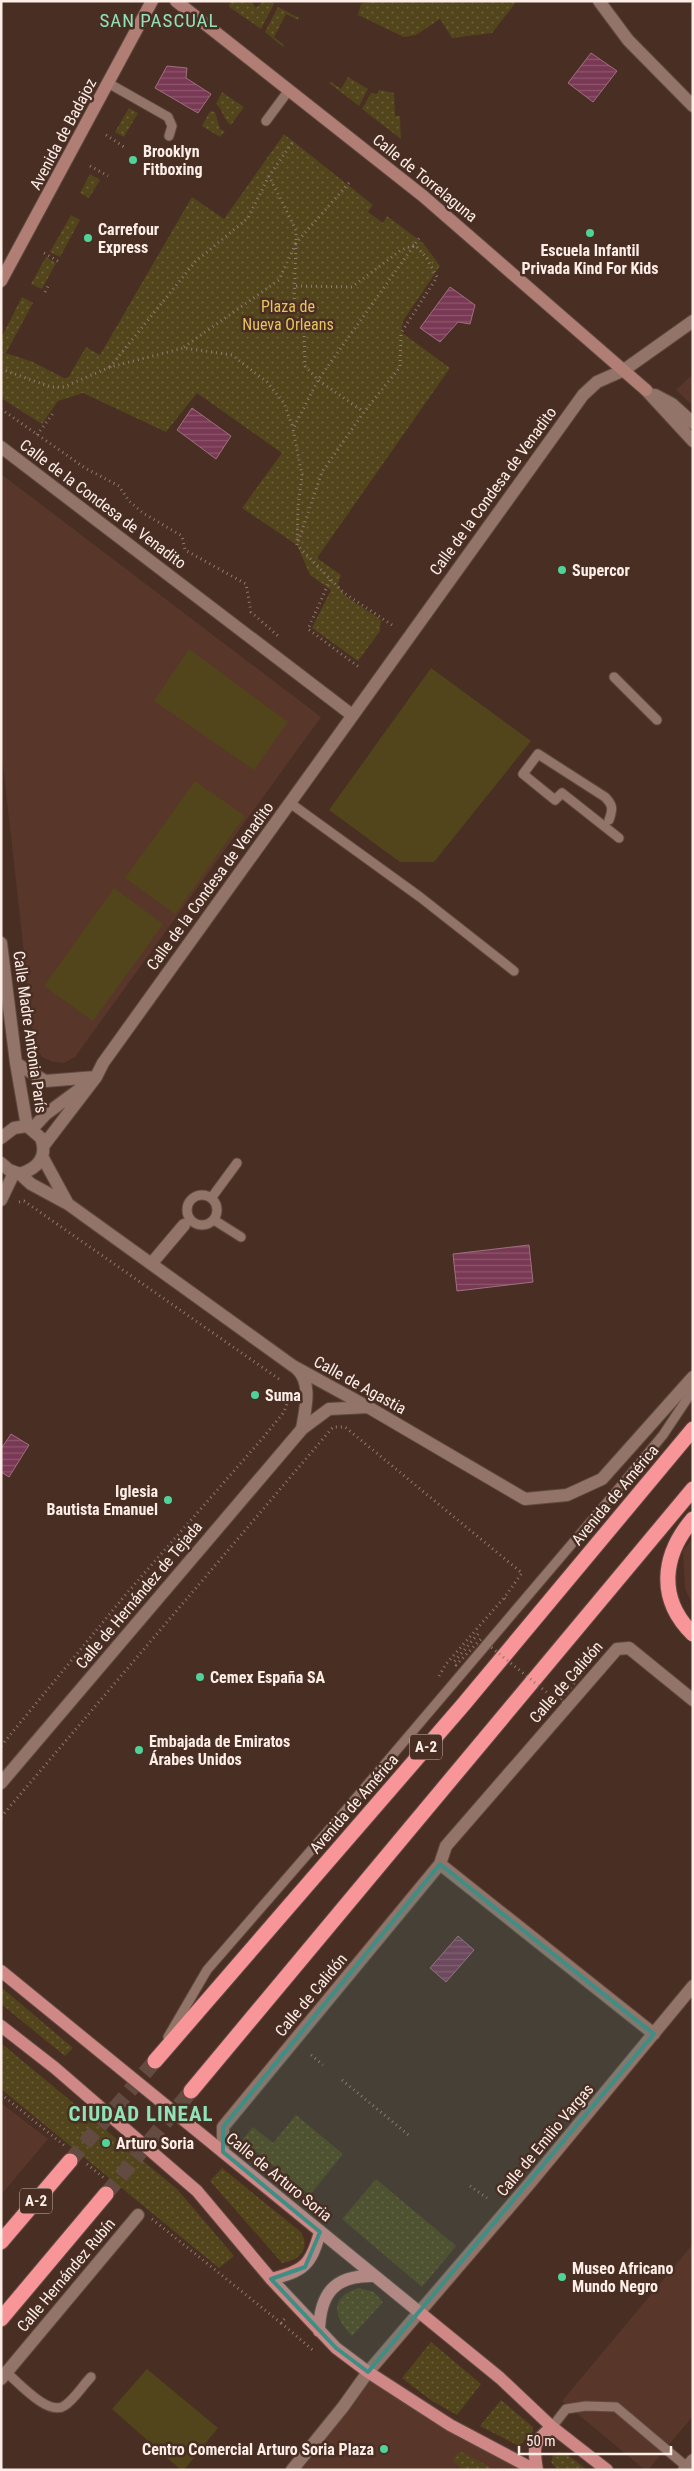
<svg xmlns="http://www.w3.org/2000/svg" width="694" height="2471" viewBox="0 0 694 2471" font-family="'Roboto Condensed',sans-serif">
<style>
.built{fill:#58372a}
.park{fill:url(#park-dots)}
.pitch{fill:#52441b}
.water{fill:url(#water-rules);stroke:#a16f80}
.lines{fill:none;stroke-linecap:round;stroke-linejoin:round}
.highway-tunnel{stroke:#644b41;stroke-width:15;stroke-dasharray:15 8;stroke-linecap:butt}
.lane-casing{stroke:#604a41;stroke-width:11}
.street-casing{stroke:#604a41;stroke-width:14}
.secondary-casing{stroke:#604a41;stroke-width:14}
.primary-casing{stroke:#604a41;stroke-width:14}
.highway-casing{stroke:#604a41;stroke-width:17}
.path{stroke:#8f7970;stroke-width:3;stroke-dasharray:1 4;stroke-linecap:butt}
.lane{stroke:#937468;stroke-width:9}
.street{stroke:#937468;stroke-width:12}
.secondary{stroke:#b17e76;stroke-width:12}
.primary{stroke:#cf8885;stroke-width:12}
.highway{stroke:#f79598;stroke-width:15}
.path-bridge{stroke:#8f7970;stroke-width:3;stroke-dasharray:1 4;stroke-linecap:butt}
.marked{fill:#3f8e86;fill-opacity:0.2;stroke:#3f8e86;stroke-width:4;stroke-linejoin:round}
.poi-dot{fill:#50d398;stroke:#492e23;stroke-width:2}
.labels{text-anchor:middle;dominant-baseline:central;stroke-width:5;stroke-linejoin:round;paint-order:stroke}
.shield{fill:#492e23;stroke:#c7b4ad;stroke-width:1}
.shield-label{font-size:15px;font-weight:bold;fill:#fdeee8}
.street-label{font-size:16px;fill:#fdeee8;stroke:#492e23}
.poi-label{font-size:16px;font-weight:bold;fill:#fdeee8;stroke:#492e23;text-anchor:start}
.park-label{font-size:16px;fill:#e8c462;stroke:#492e23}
.quarter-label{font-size:19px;letter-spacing:1px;fill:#91e2b8;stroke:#492e23}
.district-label{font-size:21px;font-weight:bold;letter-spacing:1px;fill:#91e2b8;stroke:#492e23}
</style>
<defs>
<pattern id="park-dots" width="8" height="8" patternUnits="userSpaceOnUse" patternTransform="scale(1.25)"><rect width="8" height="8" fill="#52441b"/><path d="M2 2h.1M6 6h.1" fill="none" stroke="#6c5f3c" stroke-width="1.8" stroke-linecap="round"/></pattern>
<pattern id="water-rules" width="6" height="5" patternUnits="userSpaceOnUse" patternTransform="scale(1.25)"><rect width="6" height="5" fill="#793954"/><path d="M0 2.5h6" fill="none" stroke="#8d566d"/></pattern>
</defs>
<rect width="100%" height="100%" fill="#492e23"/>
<!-- built -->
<path class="built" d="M 693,374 L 693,406 L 676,390 Z
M 1,474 L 321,717 L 75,1057 L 64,1063 L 53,1062 L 42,1057 L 34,1043 L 1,747 Z
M 693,1538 L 693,1605 L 685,1589 L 683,1551 Z
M 1,2103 L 48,2139 L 1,2195 Z
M 693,2244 L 693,2416 L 648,2470 L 645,2470 L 562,2401 Z
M 368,2372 L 535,2470 L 292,2470 Z"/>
<!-- park -->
<path class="park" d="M 230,1 L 251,1 L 256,8 L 263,1 L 270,1 L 274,4 L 261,29 L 229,7 Z
M 372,1 L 517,1 L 492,33 L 452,38 L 440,19 L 416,35 L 404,37 L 358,15 L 361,4 Z
M 278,7 L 299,18 L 298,20 L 286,14 L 274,37 L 284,45 L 283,47 L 265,32 Z
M 348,77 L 368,89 L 359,106 L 329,83 L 331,82 L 341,89 Z
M 379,90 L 394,93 L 395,116 L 400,116 L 401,139 L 362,109 L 371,93 L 377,94 Z
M 222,92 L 244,107 L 231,125 C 223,120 223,109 216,104 Z
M 129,108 L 138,113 L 124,137 L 115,132 Z
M 210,111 L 215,112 L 220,129 L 225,131 L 220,137 L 202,126 Z
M 284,134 L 373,205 L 368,212 L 383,223 L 387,216 L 423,243 L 440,266 L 403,321 L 401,332 L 450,368 L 317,558 L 341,575 L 338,584 L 344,595 L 381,620 L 380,631 L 358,661 L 312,628 L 331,590 L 310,575 L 297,545 L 242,508 L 282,453 L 197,393 L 166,432 L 83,393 L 58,401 L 42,424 L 1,398 L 1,338 L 22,297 L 33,303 L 6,353 L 33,362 L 64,378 L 68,378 L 86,347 L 100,355 L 192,197 L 224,219 Z
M 90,174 L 100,180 L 89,198 L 80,193 Z
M 71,215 L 80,220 L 60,257 L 50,252 Z
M 46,257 L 56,263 L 42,289 L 31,284 Z
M 1,1987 L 73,2048 L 65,2056 L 1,2004 Z
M 1,2043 L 177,2189 L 234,2256 L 219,2268 L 1,2089 Z
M 296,2115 L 343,2154 L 310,2195 L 242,2140 L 253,2127 L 273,2143 Z
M 222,2168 L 301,2232 C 311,2249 299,2261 282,2263 L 210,2181 Z
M 376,2179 L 456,2246 L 422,2287 L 342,2219 Z
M 359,2288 L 374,2292 L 383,2302 L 352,2336 C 333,2317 329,2297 359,2288 Z
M 431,2342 L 481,2384 L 457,2415 L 432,2401 L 402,2378 Z
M 501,2400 L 533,2427 L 533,2431 L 519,2446 L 480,2426 Z
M 459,2452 L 462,2452 L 495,2470 L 463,2470 L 452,2460 Z
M 559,2452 L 568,2455 L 587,2470 L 556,2468 L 551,2462 L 553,2455 Z"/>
<!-- pitch -->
<path class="pitch" d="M 189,649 L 288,722 L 254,770 L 154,701 Z
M 431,668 L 531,741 L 434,862 L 400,862 L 329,810 Z
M 195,781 L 245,816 L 175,914 L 125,878 Z
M 114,888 L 163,924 L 93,1021 L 44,986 Z
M 147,2369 L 218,2428 L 184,2470 L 181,2470 L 112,2409 Z"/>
<!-- water -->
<path class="water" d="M 591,53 L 617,71 L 593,102 L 568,83 Z
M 167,66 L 187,68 L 186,78 L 211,94 L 198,113 L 155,88 Z
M 450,287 L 475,305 L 470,324 L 458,322 L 440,342 L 420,328 Z
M 192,408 L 231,436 L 216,459 L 177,430 Z
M 529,1245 L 533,1282 L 457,1291 L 453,1254 Z
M 11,1434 L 29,1445 L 9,1477 L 1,1472 L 1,1449 Z
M 458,1936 L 474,1950 L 446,1982 L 430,1968 Z"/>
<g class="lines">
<!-- highway-tunnel -->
<path class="highway-tunnel" d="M 70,2161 L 155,2061
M 106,2194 L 191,2091"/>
<!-- lane casing -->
<g class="lane-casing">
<path id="lane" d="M 108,83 L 168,117 L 172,126 L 169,136
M 266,121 L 289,90
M 614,677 L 657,720
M 290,803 L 420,897 L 514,971
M 609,820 C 613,809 613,805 605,797 L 538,754 L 523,774 L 555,800 L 562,793 L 619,838
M187 1210a15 15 0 1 1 30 0a15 15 0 1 1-30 0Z
M 212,1197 L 237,1163
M 214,1220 L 241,1237
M 168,2037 L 207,1970 L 333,1825 L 610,1499 L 663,1435 L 693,1390
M 7,2373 C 19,2383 48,2416 64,2406 C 74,2400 83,2385 91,2377
M 552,2427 L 566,2409 L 586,2406 L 616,2407 L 687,2467"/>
</g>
<!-- street casing -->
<g class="street-casing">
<path id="street" d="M 599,1 L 628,40 L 693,106
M 646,390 L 693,441
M 655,395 L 672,404 L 693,423
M 1,447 L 352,715
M 1,943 L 16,1063 L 27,1126
M 16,1063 L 45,1081 L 96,1077
M 32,1129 L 46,1114 L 84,1086
M 1,1138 L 14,1128 L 27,1126 L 41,1138 C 48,1157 38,1168 20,1174 L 9,1170 L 1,1163
M 44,1145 L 96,1077 L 103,1063 L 583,395 L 597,382 L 624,370 L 693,321
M 43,1158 L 68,1204
M 20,1174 L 31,1184 L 68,1204 L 293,1366 L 368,1407 L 525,1499 L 567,1495 L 602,1479 L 693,1377
M 1,1200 L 14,1173
M 151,1264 L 184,1225
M 296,1368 C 313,1382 305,1410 302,1429
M 1,1783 L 302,1429 L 329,1409 L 368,1407
M 440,1864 L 654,2034
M 223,2152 L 223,2127 L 440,1864 L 446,1846 L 617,1649 L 629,1648 L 693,1700
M 1,2379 L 138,2215
M 292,2470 L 343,2407 L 368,2372 L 530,2183 L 693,1986
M 684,2470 L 693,2460"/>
</g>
<!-- secondary casing -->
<g class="secondary-casing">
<path id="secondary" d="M 176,1 L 423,196 L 646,390
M 1,281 L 152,1"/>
</g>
<!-- primary casing -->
<g class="primary-casing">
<path id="primary" d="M 1,1971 L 500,2378 L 552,2427 L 607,2470
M 1,2026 L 55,2068 L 197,2191 L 271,2279 L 336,2348 L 368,2372 L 450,2425 L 535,2470
M 271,2279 C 304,2271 311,2265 320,2232
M 319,2331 C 320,2294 334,2275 373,2276
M 537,2470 C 533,2446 533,2442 552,2427"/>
</g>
<!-- highway casing -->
<g class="highway-casing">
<path id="highway" d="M 693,1519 C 662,1555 657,1599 693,1634
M 155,2061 L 463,1705 L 693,1429
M 191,2091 L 693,1489
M 1,2242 L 70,2161
M 1,2319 L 106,2194"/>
</g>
<!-- path -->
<path class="path" d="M 106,135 L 124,147
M 90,166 L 108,176
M 349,183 L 296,243 L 294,305 L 304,330 L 305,366 L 318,380 L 364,412
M 44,253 L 61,263
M 296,286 L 352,287 L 401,250 L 415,245 L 426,257 L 437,277 L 401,333 L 400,367 L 364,412 L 322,472 L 297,545
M 45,292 L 49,284
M 184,347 L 279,280 L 296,243 L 296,230 L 269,176
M 110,367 L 195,262 L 248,218 L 269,176 L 294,140
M 1,369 L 51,387 L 64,387 L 110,367 L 184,348 L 232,355 L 267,382 L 284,403 L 293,428
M 1,409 L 85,468 L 119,486 L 129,501 L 143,513 L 182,536 L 185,550 L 246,584 L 251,612 L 278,636
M 37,435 L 54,412
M 330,580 L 308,629 L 360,668
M 392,625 L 344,593 L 297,545 L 298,507 L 302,475 L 293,429 L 318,380 L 420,237
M 19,1202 L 24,1201 L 279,1379
M 439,1676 L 446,1664 L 504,1598
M 1,1746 L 127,1593 L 262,1439 L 284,1412 L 289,1398
M 1,1817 L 333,1427 L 345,1427 L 522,1573 L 504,1598 L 507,1601
M 311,2055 L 323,2065
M 342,2080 L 411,2137
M 1,2094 L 65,2146
M 87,2164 L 104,2178
M 470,2186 L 487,2198
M 152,2219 L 281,2323 L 286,2317
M 281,2323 L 315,2352"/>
<!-- lane -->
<use href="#lane" class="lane"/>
<!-- street -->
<use href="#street" class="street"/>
<!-- secondary -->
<use href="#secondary" class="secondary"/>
<!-- primary -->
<use href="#primary" class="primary"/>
<!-- highway -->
<use href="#highway" class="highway"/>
<!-- path-bridge -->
<path class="path-bridge" d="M 478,1634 L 454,1662 L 456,1665 L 481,1639 L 555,1699 L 582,1667 L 585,1670 L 560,1700 L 567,1705"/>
</g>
<!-- marked area -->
<path class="marked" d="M 440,1864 L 654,2034 L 368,2372 L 336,2348 L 271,2279 L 305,2267 L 320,2232 L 223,2152 L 223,2127 Z"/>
<!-- markers -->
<g class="poi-dot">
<circle cx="133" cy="160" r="5"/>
<circle cx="590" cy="233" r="5"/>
<circle cx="88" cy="238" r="5"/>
<circle cx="562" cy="570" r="5"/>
<circle cx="255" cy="1395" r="5"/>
<circle cx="168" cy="1500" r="5"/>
<circle cx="200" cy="1677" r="5"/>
<circle cx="139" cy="1750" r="5"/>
<circle cx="106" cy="2143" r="5"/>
<circle cx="562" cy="2277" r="5"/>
<circle cx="384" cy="2449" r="5"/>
</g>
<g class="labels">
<!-- shield labels -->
<g class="shield">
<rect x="410" y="1734.5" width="32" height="25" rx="4"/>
<rect x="20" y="2188.5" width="32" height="25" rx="4"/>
</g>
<g class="shield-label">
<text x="426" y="1747">A-2</text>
<text x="36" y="2201">A-2</text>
</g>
<!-- street labels -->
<g class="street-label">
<text transform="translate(63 134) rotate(-62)">Avenida de Badajoz</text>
<text transform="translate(425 178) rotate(39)">Calle de Torrelaguna</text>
<text transform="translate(493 491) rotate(-54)">Calle de la Condesa de Venadito</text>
<text transform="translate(103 504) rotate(37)">Calle de la Condesa de Venadito</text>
<text transform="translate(210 886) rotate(-54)">Calle de la Condesa de Venadito</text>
<text transform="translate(30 1032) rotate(82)">Calle Madre Antonia París</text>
<text transform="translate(360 1385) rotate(29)">Calle de Agastia</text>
<text transform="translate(615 1495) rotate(-50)">Avenida de América</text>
<text transform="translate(139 1595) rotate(-50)">Calle de Hernández de Tejada</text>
<text transform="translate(566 1682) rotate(-49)">Calle de Calidón</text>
<text transform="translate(354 1804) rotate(-49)">Avenida de América</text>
<text transform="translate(311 1995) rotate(-50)">Calle de Calidón</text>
<text transform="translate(545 2140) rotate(-50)">Calle de Emilio Vargas</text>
<text transform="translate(279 2177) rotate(39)">Calle de Arturo Soria</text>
<text transform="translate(66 2275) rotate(-50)">Calle Hernández Rubín</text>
</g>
<!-- poi labels -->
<g class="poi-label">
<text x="143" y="151">Brooklyn<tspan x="143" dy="18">Fitboxing</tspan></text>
<text x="98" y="229">Carrefour<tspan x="98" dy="18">Express</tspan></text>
<text x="590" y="250" text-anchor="middle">Escuela Infantil<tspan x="590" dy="18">Privada Kind For Kids</tspan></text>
<text x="572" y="570">Supercor</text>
<text x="265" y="1395">Suma</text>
<text x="158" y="1491" text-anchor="end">Iglesia<tspan x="158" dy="18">Bautista Emanuel</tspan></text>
<text x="210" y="1677">Cemex España SA</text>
<text x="149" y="1741">Embajada de Emiratos<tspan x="149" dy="18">Árabes Unidos</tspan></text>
<text x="116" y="2143">Arturo Soria</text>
<text x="572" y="2268">Museo Africano<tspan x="572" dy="18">Mundo Negro</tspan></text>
<text x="374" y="2449" text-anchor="end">Centro Comercial Arturo Soria Plaza</text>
</g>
<!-- park labels -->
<g class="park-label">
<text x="288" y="306">Plaza de<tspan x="288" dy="18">Nueva Orleans</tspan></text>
</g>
<!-- quarter labels -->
<g class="quarter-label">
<text x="159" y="20">SAN PASCUAL</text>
</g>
<!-- district labels -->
<g class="district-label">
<text x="141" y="2114">CIUDAD LINEAL</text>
</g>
</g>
<!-- border -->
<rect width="694" height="2471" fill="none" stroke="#fdeee8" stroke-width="5"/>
<!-- scale -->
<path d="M519 2446v8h152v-8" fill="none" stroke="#fdeee8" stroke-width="2.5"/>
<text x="526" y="2446" font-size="15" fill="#fdeee8" stroke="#492e23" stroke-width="4" paint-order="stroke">50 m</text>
</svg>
